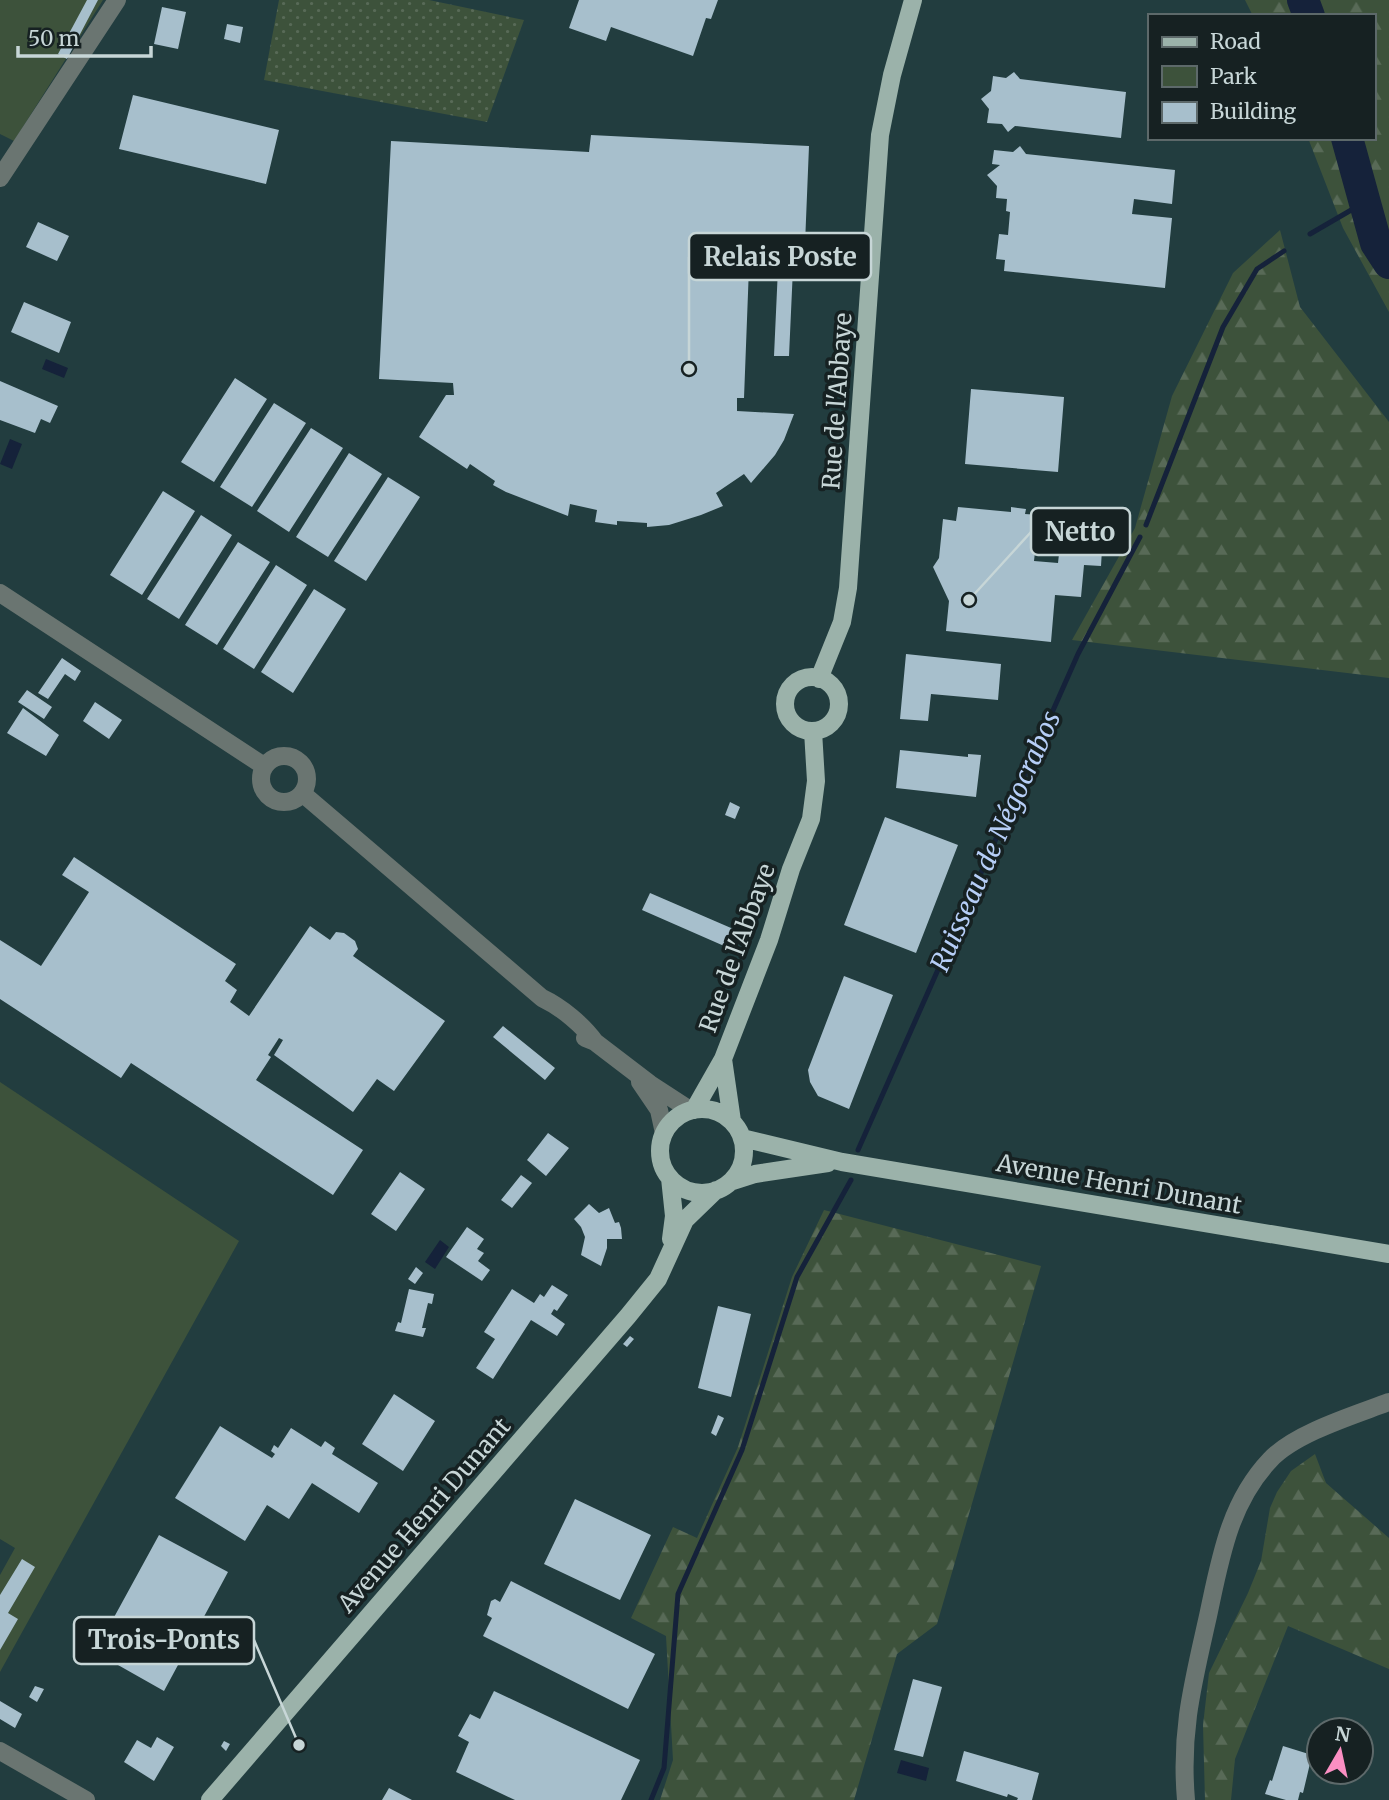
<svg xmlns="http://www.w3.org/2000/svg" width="1389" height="1800" viewBox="0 0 1389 1800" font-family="Merriweather,serif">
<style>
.grass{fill:url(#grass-dots)}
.forest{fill:url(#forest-firs)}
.green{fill:#3d523b}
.water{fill:#15223a}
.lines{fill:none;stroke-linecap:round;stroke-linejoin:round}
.stream{stroke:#15223a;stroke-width:5}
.river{stroke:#15223a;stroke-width:32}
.building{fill:#a7bfcc}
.minor{stroke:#6a7571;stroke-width:18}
.major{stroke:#9bb2aa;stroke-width:18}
.labels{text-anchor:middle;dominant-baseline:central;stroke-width:7;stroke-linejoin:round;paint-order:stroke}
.street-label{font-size:24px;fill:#c7d6d7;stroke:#162122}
.water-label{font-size:26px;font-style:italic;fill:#b6cef7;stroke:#162122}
.leader{fill:none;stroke:#c7d6d7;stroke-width:2.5}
.callout-dot{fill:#c7d6d7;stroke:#162122;stroke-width:2.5}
.callout{fill:#162122;stroke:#c7d6d7;stroke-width:2.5}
.callout-label{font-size:26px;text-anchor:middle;font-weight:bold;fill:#c7d6d7}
</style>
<defs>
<pattern id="grass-dots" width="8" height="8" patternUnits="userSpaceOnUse" patternTransform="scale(1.75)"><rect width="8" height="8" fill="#3d523b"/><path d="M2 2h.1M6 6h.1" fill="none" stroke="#586a57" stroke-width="1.8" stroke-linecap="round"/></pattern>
<pattern id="forest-firs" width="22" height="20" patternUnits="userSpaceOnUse" patternTransform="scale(1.75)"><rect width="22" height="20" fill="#3d523b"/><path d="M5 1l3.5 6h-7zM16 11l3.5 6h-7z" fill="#586a57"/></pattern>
</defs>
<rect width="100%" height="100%" fill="#223d3f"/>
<!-- grass -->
<path class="grass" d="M 279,0 L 429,0 L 524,20 L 487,122 L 264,80 Z"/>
<!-- forest -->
<path class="forest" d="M 1245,0 L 1389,0 L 1389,312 L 1343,228 L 1308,138 L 1373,138 L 1373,16 L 1253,16 Z
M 1280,230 L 1300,307 L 1389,422 L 1389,678 L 1072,640 L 1135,528 L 1172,396 L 1233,273 Z
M 824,1210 L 1041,1266 L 937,1624 L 897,1654 L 854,1800 L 660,1800 L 673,1760 L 666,1636 L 631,1618 L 673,1527 L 697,1538 L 738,1447 L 792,1277 Z
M 1315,1454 L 1326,1483 L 1389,1538 L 1389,1669 L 1288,1626 L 1235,1759 L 1231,1800 L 1205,1800 L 1203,1725 L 1209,1673 L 1248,1593 L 1261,1561 L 1270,1508 L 1277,1492 L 1291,1471 Z"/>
<!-- green -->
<path class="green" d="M 0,0 L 103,0 L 14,141 L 0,134 Z
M 0,1082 L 239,1241 L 0,1672 L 0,1575 L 15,1548 L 0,1539 Z"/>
<!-- water -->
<path class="water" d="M 46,359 L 68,368 L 64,378 L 42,369 Z
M 10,439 L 22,444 L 12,469 L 0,464 Z
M 440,1240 L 449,1247 L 435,1269 L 425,1262 Z
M 901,1760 L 929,1768 L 926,1781 L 897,1773 Z"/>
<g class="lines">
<!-- stream -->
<path class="stream" d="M 1310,234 L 1365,202
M 1146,525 L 1223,327 L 1257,269 L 1284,251
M 858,1150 L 1078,654 L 1140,537
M 651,1800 L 664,1768 L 678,1594 L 742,1450 L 797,1277 L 851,1180"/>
<!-- river -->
<path class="river" d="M 1303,0 L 1309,16
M 1347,138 L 1376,243 L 1389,263"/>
</g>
<!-- building -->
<path class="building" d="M 87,0 L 98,0 L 67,59 L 58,54 Z
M 579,0 L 718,0 L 711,19 L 706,18 L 693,56 L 611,27 L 606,41 L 569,28 Z
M 162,7 L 186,12 L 178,49 L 154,44 Z
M 227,24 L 243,27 L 240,43 L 224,39 Z
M 1014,72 L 1020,79 L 1126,92 L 1121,138 L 1015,126 L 1008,132 L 1002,124 L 987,123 L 989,109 L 981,99 L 991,91 L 993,76 L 1006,78 Z
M 133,95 L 279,130 L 266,184 L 119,149 Z
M 591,135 L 809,146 L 804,269 L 793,268 L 789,356 L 774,356 L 778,268 L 749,267 L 744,398 L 737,398 L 737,411 L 794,414 L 784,440 L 775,455 L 751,483 L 744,474 L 716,493 L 723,506 L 701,515 L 669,525 L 647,527 L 647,523 L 617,521 L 617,525 L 595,522 L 597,510 L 570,504 L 568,516 L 506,492 L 493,485 L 495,481 L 470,464 L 467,469 L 419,437 L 446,395 L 454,395 L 453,383 L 379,379 L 391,141 L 589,152 Z
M 1020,146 L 1026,154 L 1175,170 L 1172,204 L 1134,199 L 1132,214 L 1172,218 L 1165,288 L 1004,271 L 1005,260 L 996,259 L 999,234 L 1008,235 L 1010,212 L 1006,211 L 1007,199 L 996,198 L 997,186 L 987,175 L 1000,165 L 992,164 L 994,150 L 1013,152 Z
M 38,222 L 69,236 L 57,261 L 26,247 Z
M 24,302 L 71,322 L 59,353 L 11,332 Z
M 235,378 L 267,399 L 214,482 L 181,462 Z
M 0,381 L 58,406 L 50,423 L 41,419 L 35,433 L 0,420 Z
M 971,389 L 1064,397 L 1058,472 L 965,464 Z
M 274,403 L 306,423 L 252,507 L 220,487 Z
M 311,428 L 343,448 L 289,532 L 257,511 Z
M 349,453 L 382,474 L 328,557 L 296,537 Z
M 388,477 L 420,497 L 366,581 L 334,561 Z
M 163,491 L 195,511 L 142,595 L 110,575 Z
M 958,507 L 1011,512 L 1011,507 L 1026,509 L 1025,514 L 1039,515 L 1034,561 L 1058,563 L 1059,554 L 1085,556 L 1088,532 L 1103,533 L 1101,566 L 1084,565 L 1081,597 L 1055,595 L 1051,642 L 946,631 L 949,601 L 933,567 L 939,558 L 943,519 L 956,521 Z
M 201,515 L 232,535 L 179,619 L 147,599 Z
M 238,542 L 270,562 L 217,645 L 185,625 Z
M 276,565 L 307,585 L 254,669 L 223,649 Z
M 314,589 L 346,609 L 293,693 L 261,672 Z
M 906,654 L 1001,664 L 998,700 L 931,694 L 928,721 L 900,719 Z
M 62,658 L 81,671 L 75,681 L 65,674 L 48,699 L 38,693 Z
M 27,690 L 52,707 L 44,719 L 18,702 Z
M 95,702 L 122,720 L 109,739 L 83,721 Z
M 23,708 L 59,735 L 46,756 L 7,733 Z
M 900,750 L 968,757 L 968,754 L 981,755 L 976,797 L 896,788 Z
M 730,802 L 740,807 L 735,819 L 725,815 Z
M 885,817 L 958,845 L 916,953 L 844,925 Z
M 74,857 L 236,964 L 225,981 L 237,990 L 230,1002 L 249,1016 L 310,926 L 330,940 L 336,932 L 344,933 L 355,941 L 358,949 L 353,956 L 445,1021 L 394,1091 L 377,1079 L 353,1112 L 274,1055 L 283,1040 L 279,1038 L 268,1055 L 271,1057 L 256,1080 L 363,1150 L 333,1195 L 131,1063 L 121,1078 L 0,999 L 0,940 L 41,966 L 89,892 L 62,875 Z
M 650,893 L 738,931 L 731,949 L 642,910 Z
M 844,976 L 893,995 L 849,1109 L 818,1096 L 810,1082 L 808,1070 Z
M 503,1026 L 555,1068 L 545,1080 L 493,1037 Z
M 548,1133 L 569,1148 L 546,1176 L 527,1160 Z
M 400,1172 L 425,1189 L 396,1231 L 371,1214 Z
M 521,1175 L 532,1183 L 512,1208 L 501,1200 Z
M 589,1204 L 599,1213 L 609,1208 L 615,1223 L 619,1222 L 621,1228 L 622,1239 L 607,1239 L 607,1248 L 601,1266 L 581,1255 L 585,1237 L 581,1227 L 574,1219 Z
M 467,1227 L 484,1239 L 477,1249 L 484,1253 L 478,1261 L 490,1270 L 482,1281 L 446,1257 Z
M 416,1267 L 423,1273 L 415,1284 L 408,1279 Z
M 552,1285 L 568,1295 L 557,1311 L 554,1309 L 551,1314 L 565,1324 L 557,1336 L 531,1320 L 493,1379 L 476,1368 L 495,1339 L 484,1332 L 512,1289 L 534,1303 L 540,1294 L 544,1297 Z
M 409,1289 L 434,1294 L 432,1304 L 428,1303 L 422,1328 L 426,1328 L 423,1337 L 395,1331 L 398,1322 L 401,1323 Z
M 718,1306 L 751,1314 L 731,1397 L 698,1388 Z
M 630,1336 L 634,1339 L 627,1347 L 623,1344 Z
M 394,1394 L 435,1421 L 403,1471 L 362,1444 Z
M 718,1415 L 724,1418 L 716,1436 L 711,1433 Z
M 220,1426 L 272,1458 L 275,1454 L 271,1451 L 274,1445 L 278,1448 L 291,1428 L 321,1447 L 325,1441 L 335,1448 L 332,1454 L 378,1483 L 359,1513 L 312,1483 L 289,1519 L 267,1505 L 245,1541 L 175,1498 Z
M 575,1499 L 651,1535 L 620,1600 L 544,1564 Z
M 159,1535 L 228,1572 L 164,1691 L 95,1652 Z
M 22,1559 L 35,1567 L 8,1613 L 18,1619 L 0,1650 L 0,1595 Z
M 511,1581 L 655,1654 L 628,1709 L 483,1636 L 492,1618 L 487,1615 L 491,1601 L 495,1599 L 500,1602 Z
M 913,1679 L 942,1687 L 923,1757 L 894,1750 Z
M 35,1686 L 44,1689 L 37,1702 L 29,1697 Z
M 494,1691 L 640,1760 L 621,1800 L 515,1800 L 456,1772 L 469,1742 L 458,1736 L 470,1714 L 480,1719 Z
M 0,1701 L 22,1714 L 15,1728 L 0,1719 Z
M 157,1737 L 174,1747 L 154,1781 L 124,1762 L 137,1740 L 151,1748 Z
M 299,1740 L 304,1745 L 299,1750 L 294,1745 Z
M 224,1741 L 230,1744 L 226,1751 L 221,1746 Z
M 1283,1746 L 1312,1755 L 1303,1793 L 1300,1792 L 1298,1800 L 1286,1800 L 1265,1794 L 1270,1780 L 1272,1781 Z
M 964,1751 L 1039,1773 L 1032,1800 L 1017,1800 L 1018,1798 L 1008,1794 L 1007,1797 L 956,1781 Z
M 389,1788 L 412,1800 L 382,1800 Z"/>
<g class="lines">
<!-- minor -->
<path class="minor" d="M 0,178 L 117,0
M 0,593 L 264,766
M261 779a23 23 0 1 1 46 0a23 23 0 1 1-46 0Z
M 302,793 L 542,998 C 561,1007 583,1025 595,1042
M 585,1038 L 595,1042 L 650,1084 L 690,1110
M 640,1082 L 659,1110 L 664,1133
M 0,1751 L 86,1800
M 1186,1800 C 1180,1731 1193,1683 1208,1616 C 1220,1560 1229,1503 1270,1460 C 1295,1433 1355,1415 1389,1402"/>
<!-- major -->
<path class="major" d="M785 704a27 27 0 1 1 54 0a27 27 0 1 1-54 0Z
M 819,679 L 842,622 L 848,588 L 880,135 L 892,75 L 913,0
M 723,1059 L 732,1121
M660 1151a42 42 0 1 1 84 0a42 42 0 1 1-84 0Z
M 694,1110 L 723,1059 L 769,940 L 791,869 L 811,819 L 816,781 L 813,731
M 742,1138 L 842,1162 L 1389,1254
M 670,1178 L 674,1216 L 671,1239
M 730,1182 L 755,1174 L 828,1163
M 210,1800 L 628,1316 L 658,1279 L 685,1220 L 716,1190"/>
</g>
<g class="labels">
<!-- street labels -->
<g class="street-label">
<text transform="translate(837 401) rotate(-86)">Rue de l'Abbaye</text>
<text transform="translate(737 948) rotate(-70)">Rue de l'Abbaye</text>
<text transform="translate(1119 1184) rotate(10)">Avenue Henri Dunant</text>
<text transform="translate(424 1515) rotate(-49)">Avenue Henri Dunant</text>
</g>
<!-- water labels -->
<g class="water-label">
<text transform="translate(995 841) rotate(-66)">Ruisseau de Négocrabos</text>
</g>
</g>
<!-- callouts -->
<path class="leader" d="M689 369L689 257M969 600L1031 532M299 1745L254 1640"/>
<g class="callout-dot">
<circle cx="689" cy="369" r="7"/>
<circle cx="969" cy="600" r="7"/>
<circle cx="299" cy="1745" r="7"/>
</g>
<g class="callout">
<rect x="689" y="233" width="182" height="47" rx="7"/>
<rect x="1031" y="508" width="99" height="47" rx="7"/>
<rect x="74" y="1617" width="180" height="47" rx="7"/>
</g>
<g class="callout-label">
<text x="780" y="266">Relais Poste</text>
<text x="1080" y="541">Netto</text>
<text x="164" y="1649">Trois-Ponts</text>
</g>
<!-- legend -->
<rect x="1148" y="14" width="228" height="126" fill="#162122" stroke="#5d696a" stroke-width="2"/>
<rect x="1162" y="37" width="35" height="10" fill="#9bb2aa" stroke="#5d696a" stroke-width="2"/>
<text x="1210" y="49" font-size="21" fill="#c7d6d7">Road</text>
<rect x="1162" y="66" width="35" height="21" fill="#3d523b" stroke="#5d696a" stroke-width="2"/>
<text x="1210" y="84" font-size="21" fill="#c7d6d7">Park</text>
<rect x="1162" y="102" width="35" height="21" fill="#a7bfcc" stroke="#5d696a" stroke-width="2"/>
<text x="1210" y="119" font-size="21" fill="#c7d6d7">Building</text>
<!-- north arrow -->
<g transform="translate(1340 1751) rotate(9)"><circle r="33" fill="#162122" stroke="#5d696a" stroke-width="2"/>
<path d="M0-5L12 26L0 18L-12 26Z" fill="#fb8fc3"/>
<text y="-10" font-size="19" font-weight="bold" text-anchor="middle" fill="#c7d6d7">N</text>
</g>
<!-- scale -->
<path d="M18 46v10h133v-10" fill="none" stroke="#c7d6d7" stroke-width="3.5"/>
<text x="28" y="46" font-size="21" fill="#c7d6d7" stroke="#162122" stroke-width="5" paint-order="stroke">50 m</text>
</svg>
